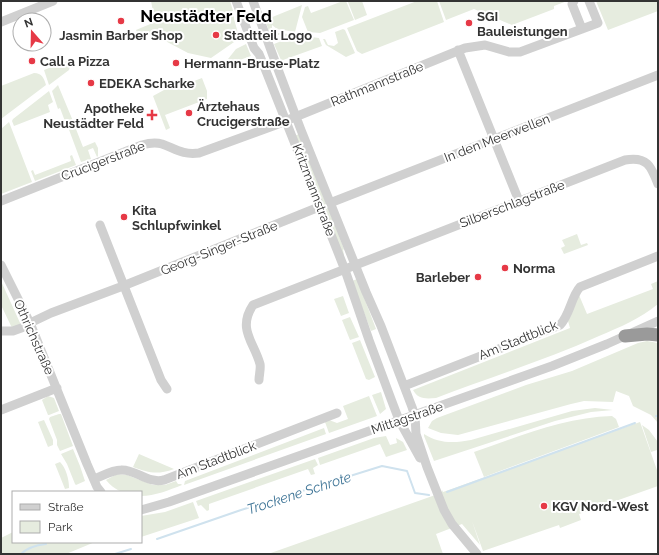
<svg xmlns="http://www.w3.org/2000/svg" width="659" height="555" viewBox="0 0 659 555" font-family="Raleway,sans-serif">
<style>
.green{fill:#e6ecdf}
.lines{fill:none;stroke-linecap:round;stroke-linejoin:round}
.stream{stroke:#cfe2ee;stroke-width:2}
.minor{stroke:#d0d0d0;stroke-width:9}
.highway{stroke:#9a9a9a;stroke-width:13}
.poi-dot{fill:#e63946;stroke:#fff;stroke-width:1.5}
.labels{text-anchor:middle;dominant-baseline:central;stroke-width:4;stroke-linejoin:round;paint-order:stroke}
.poi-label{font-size:13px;font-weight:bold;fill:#333;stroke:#fff;text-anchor:start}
.street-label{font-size:13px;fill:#333;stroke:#fff}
.water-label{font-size:14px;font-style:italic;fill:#3f7597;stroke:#fff}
.district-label{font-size:17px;font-weight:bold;fill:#000;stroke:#fff}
</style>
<rect width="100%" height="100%" fill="#fff"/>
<!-- green -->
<path class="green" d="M 151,1 L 230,1 L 234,14 L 234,19 L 238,33 L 237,40 L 211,58 L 188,53 L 154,35 L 137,32 L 136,30 L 155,22 Z
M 343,1 L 346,1 L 354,20 L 320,33 L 308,32 L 302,17 L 305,7 L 308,6 L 311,13 Z
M 350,1 L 362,1 L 367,15 L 355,20 L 348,2 Z
M 417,1 L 437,1 L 444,22 L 362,54 L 357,51 L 347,28 Z
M 439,1 L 567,1 L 554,6 L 554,9 L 512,25 L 474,9 L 446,20 Z
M 596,1 L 658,1 L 658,11 L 608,30 Z
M 302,5 L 295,32 L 277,29 L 272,25 L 272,30 L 269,31 L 265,20 Z
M 343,29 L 345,30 L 355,53 L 346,57 L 326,45 L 323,39 L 325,39 L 328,45 L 334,46 L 338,43 L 335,32 Z
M 275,33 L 280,33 L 319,38 L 322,46 L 283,60 L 281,60 L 274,44 L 284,40 L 282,34 L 275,36 Z
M 246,44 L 251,56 L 231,63 L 231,62 L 208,70 L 207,67 L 228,59 L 236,49 Z
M 72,59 L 69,70 L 49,85 L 44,70 Z
M 34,73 C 42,73 44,78 46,85 L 1,119 L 1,86 Z
M 202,78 L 207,91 L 207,99 L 165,115 L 170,128 L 166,130 L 153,96 L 164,90 L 172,83 L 189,83 Z
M 58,85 L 73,121 L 66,124 L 60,108 L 58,109 L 52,91 Z
M 49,91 L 53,102 L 48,105 L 50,112 L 14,126 L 12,121 L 13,119 Z
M 9,122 L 32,182 L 1,194 L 1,129 Z
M 74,124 L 83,147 L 95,142 L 98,148 L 98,156 L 97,157 L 93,148 L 88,150 L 91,159 L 81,162 L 68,127 Z
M 299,134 L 344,249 L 343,250 L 344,255 L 341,256 L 294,136 Z
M 72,155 L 76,165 L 35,181 L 31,171 L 33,170 L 35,175 L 71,161 L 70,156 Z
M 577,234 L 581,245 L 587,243 L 588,245 L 564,254 L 561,248 L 565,246 L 562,240 Z
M 357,279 L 376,329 L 371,331 L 352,281 Z
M 1,281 L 21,325 L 12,328 L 1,305 Z
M 658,281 L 658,304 C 640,319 620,327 599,336 C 546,360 490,377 436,398 C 425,399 418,399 413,390 L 570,328 L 568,321 L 579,295 L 587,314 L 653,289 L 651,284 Z
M 343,296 L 349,313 L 341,316 L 334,299 Z
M 350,317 L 359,337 L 350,340 L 342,320 Z
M 360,340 L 375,377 L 369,380 L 366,379 L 352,343 Z
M 647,341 L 658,343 L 658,423 L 651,415 L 633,406 L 629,396 L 616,391 L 613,402 L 584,401 L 571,404 L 469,432 L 458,435 L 441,433 L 428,428 L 432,421 L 437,418 L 526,385 L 572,371 L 638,343 Z
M 381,392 L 386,409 L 380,414 L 372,395 Z
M 48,396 L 54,398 L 59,411 L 49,415 L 48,415 L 42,400 Z
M 369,396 L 377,416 L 329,433 L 325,422 L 329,420 L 337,423 L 348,419 L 343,406 Z
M 595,408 L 613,410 L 591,412 L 555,421 L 434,461 L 424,436 L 424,434 C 439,444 455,443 471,440 L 572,411 Z
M 59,414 L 61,414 L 73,446 L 60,451 L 57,445 L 57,440 L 49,419 L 50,417 Z
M 612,416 L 616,419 L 619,427 L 484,477 L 474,452 C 518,437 565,417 612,416 Z
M 44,420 L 53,440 L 53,445 L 48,447 L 38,422 Z
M 640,422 L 658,473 L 658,486 L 579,514 L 581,520 L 560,528 L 559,525 L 483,551 L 472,521 L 480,545 L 462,524 L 436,534 L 443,554 L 268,554 L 441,493 L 442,490 L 443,492 Z
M 642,425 L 649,430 L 658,442 L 657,450 L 651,452 Z
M 324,428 L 326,434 L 184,485 L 185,481 Z
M 386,436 L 390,445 L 397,443 L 396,438 L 403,442 L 407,450 L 386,457 L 380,444 L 320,465 L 318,458 L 374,438 Z
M 73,449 L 80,466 L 85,481 L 76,485 L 75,484 L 67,464 L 61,454 Z
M 139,454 L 174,469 C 157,475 149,473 133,467 Z
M 315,459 L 318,465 L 313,468 L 315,474 L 311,475 L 308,469 L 209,504 L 209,510 L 207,511 L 201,505 L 198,506 L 196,501 Z
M 60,462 C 66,468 69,479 69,488 L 65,489 L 55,464 Z
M 117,474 L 127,475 L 153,485 L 165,485 L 176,481 L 178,484 L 181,484 L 182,485 C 169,490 155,496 141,496 L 141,492 C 124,492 118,494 106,480 Z
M 193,502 L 199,518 L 141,537 L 141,516 L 165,512 Z
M 13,532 L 13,542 L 95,542 L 66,554 L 1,554 L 1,538 Z"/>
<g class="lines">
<!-- stream -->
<path class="stream" d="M 656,416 L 658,416
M 447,492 L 635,423
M 157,539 L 241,510 L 382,466 L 407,471 L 415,493 L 429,495
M 21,554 C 28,547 37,545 46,544
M 115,554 L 131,549"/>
<!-- minor -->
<path class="minor" d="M 236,1 L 251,40 L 254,48 L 259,54 L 264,66 L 345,270 L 369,340 L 391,399 L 399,420 L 420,458
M 253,1 L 276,64 L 301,130 L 366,292 L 381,326 L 412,407 L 415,416 L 416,434 L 427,467 L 444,510 L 452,524 L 477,554
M 574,1 L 572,4 L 582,29
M 1,22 L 53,1
M 458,50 L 519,201
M 1,201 L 142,145 C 149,143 155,142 162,144 C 176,149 182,155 199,153 L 273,126 L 465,48 L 485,45 L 509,52 L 520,52 L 598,23 L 589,1
M 335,201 L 658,75
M 100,225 L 161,380 L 167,389
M 1,265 L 30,323 L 87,464 L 97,487 L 101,492
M 1,331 L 13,331 L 24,327 L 30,323 L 51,313 L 123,286 L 314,209
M 259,380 C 259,375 261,369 260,364 C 254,342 237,329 253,305 L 625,160 C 647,156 651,166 658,184
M 404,386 L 560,325 C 570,315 571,297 580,287 L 658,256
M 1,410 L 57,388
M 94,479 C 102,476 112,470 121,470 C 136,469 147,484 164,480 L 337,413
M 141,510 L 169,502 L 552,366 L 607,344 L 658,321"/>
<!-- highway -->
<path class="highway" d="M 625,336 L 647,334 L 658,335"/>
</g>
<!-- markers -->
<g class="poi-dot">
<circle cx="121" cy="21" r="4"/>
<circle cx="469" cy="23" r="4"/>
<circle cx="216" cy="35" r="4"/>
<circle cx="32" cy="61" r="4"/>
<circle cx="176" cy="63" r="4"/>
<circle cx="91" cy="83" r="4"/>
<circle cx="189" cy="113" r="4"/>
<path d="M150 109h4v4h4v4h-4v4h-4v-4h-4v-4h4z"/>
<circle cx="124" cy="217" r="4"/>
<circle cx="505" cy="268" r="4"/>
<circle cx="478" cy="277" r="4"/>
<circle cx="544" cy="506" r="4"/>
</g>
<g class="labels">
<!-- poi labels -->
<g class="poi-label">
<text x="477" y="16">SGI<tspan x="477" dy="15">Bauleistungen</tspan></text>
<text x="121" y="35" text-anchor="middle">Jasmin Barber Shop</text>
<text x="224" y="35">Stadtteil Logo</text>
<text x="40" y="61">Call a Pizza</text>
<text x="184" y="63">Hermann-Bruse-Platz</text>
<text x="99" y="83">EDEKA Scharke</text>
<text x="197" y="106">Ärztehaus<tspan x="197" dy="15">Crucigerstraße</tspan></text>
<text x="144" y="108" text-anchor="end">Apotheke<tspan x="144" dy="15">Neustädter Feld</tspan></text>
<text x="132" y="210">Kita<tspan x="132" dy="15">Schlupfwinkel</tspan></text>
<text x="513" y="268">Norma</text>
<text x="470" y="277" text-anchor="end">Barleber</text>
<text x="552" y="506">KGV Nord-West</text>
</g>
<!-- street labels -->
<g class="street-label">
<text transform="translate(377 84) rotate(-22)">Rathmannstraße</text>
<text transform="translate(497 138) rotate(-21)">In den Meerwellen</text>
<text transform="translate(103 161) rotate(-21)">Crucigerstraße</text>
<text transform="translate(314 190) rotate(69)">Kritzmannstraße</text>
<text transform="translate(512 204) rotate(-21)">Silberschlagstraße</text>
<text transform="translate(219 248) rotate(-22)">Georg-Singer-Straße</text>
<text transform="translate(34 337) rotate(66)">Othrichstraße</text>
<text transform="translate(518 340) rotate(-22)">Am Stadtblick</text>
<text transform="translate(407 418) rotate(-19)">Mittagstraße</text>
<text transform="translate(216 460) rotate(-21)">Am Stadtblick</text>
</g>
<!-- water labels -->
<g class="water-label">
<text transform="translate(299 493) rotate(-18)">Trockene Schrote</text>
</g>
<!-- district labels -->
<g class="district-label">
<text x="206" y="16">Neustädter Feld</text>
</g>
</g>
<!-- border -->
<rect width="659" height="555" fill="none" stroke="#333333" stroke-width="4"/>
<!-- legend -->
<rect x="12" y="491" width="130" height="52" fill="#ffffff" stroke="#adadad"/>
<rect x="20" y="504" width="20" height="6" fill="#d0d0d0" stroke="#adadad"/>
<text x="48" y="511" font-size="12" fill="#333333">Straße</text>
<rect x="20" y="521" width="20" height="12" fill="#e6ecdf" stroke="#adadad"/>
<text x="48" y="531" font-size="12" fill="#333333">Park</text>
<!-- north arrow -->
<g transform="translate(32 32) rotate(340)"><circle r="19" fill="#ffffff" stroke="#adadad"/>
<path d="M0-3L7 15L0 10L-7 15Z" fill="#e63946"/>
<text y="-6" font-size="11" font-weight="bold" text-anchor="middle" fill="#333333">N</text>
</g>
</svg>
